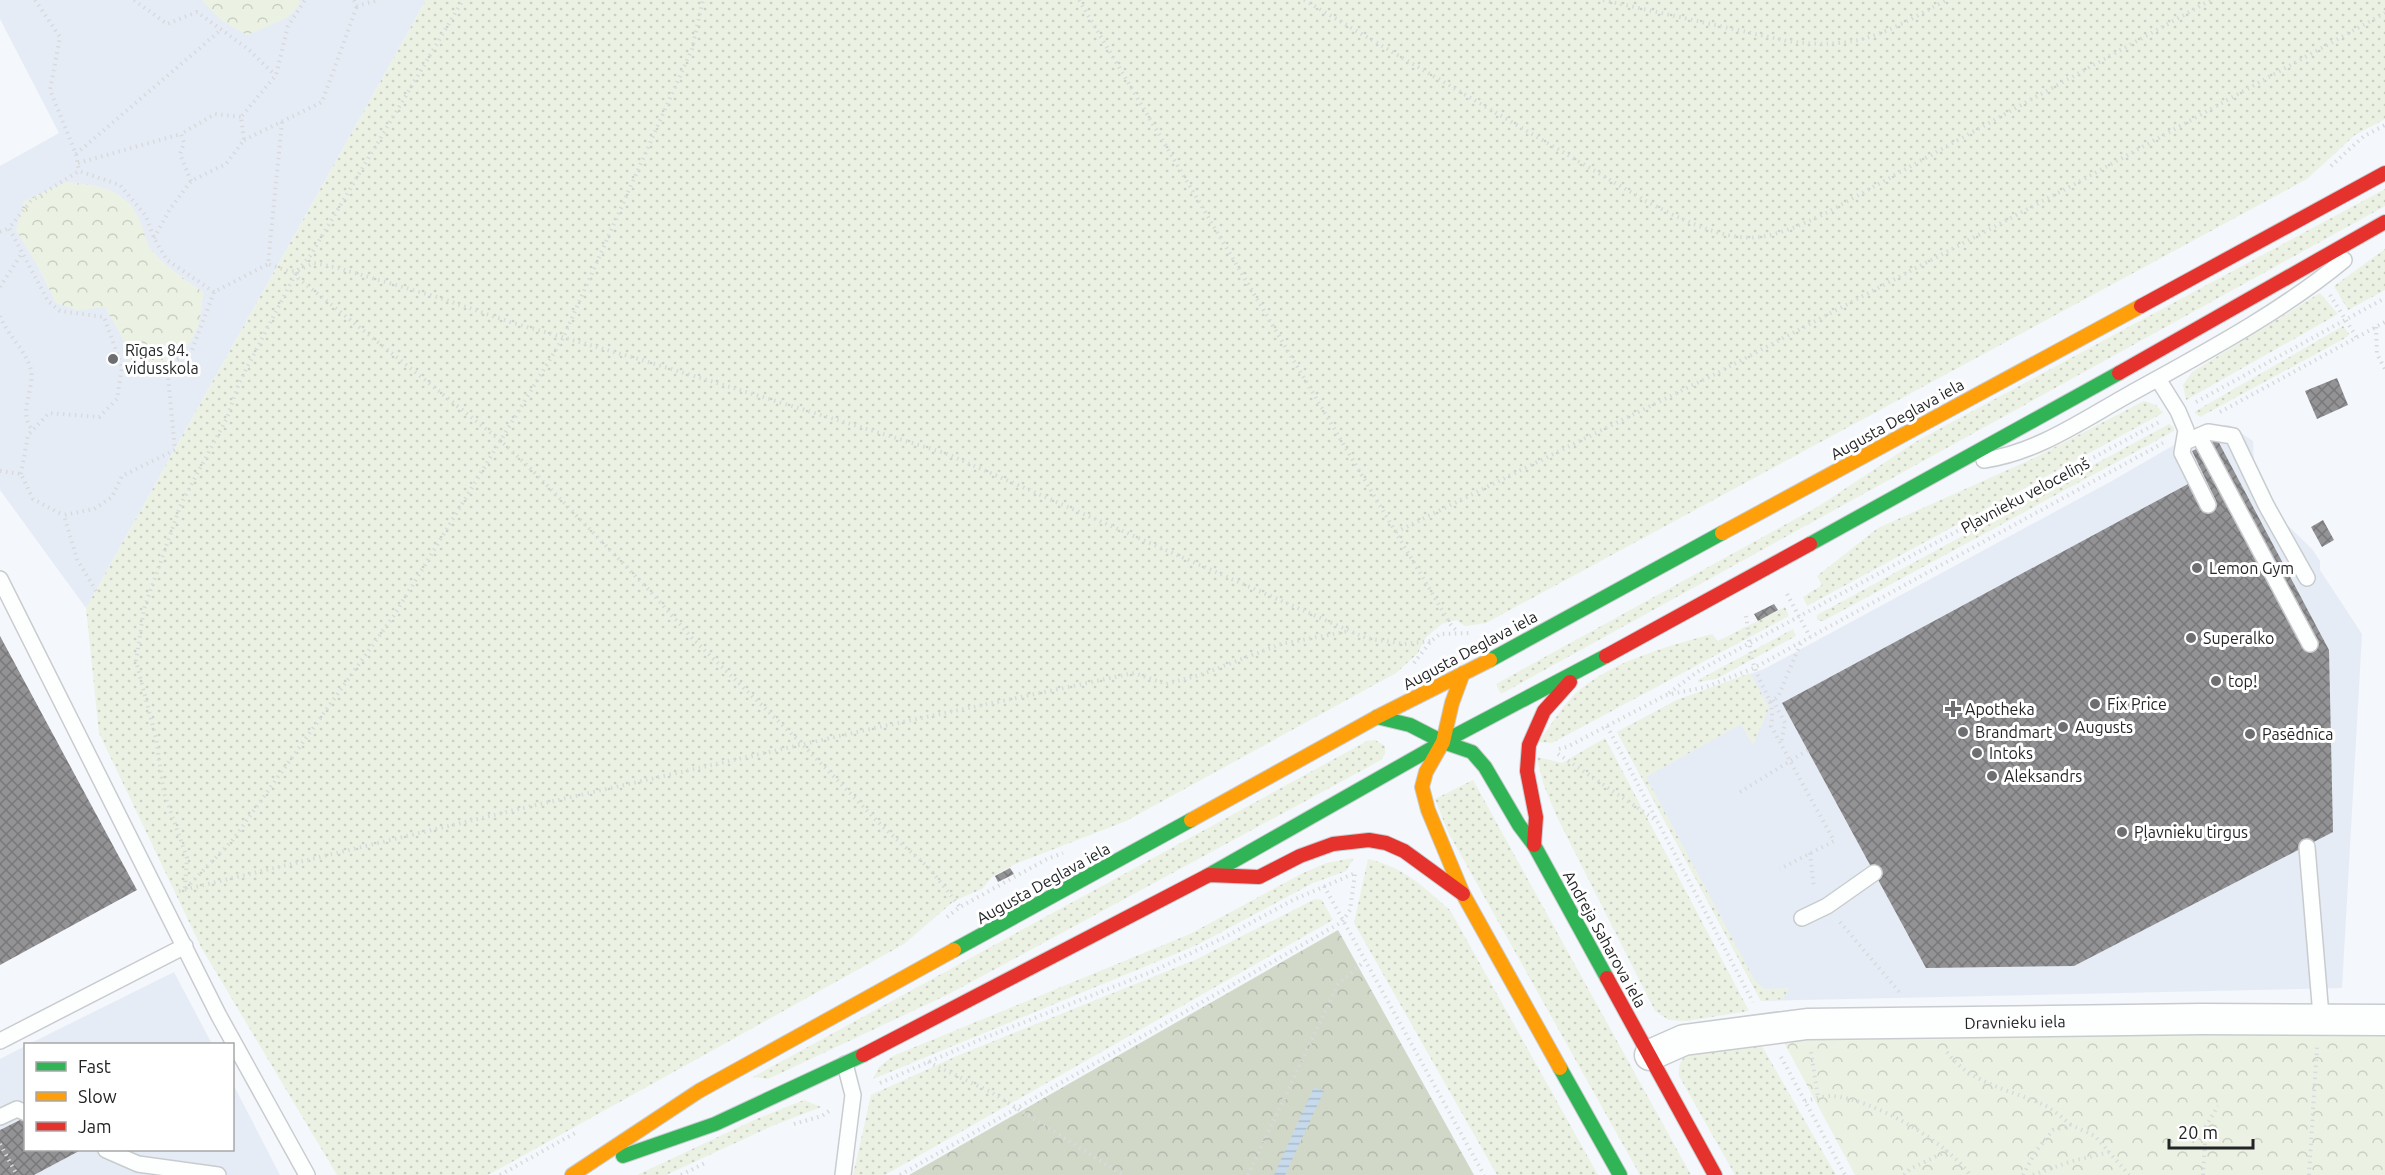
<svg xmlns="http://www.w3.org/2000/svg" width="2385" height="1175" viewBox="0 0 2385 1175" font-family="Ubuntu,sans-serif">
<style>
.built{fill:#e6ecf6}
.grass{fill:url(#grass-dots)}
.forest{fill:url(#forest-crowns)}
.park{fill:url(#park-crowns)}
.water{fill:url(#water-rules)}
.building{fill:url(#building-cross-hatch)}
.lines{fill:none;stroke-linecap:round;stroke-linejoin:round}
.lane-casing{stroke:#c9cccf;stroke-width:18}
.street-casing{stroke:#c9cccf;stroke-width:33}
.fast-casing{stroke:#c9cccf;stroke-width:16}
.slow-casing{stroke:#c9cccf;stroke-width:16}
.jam-casing{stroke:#c9cccf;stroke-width:16}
.path{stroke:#d9dadc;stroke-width:4;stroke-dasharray:1.5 4.5;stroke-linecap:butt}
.lane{stroke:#fdfefe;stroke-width:15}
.street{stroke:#fdfefe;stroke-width:30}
.fast{stroke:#30b455;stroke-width:14}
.slow{stroke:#ff9f0a;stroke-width:14}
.jam{stroke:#e5322d;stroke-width:14}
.poi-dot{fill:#6c6e71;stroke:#fff;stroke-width:2}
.labels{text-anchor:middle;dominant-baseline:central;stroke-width:6;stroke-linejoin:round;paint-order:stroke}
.poi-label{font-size:16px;fill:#222426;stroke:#fff;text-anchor:start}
.street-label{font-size:16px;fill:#222426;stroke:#fff}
</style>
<defs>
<pattern id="grass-dots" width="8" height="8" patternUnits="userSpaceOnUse" patternTransform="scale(1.5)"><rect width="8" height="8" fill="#ecf2e3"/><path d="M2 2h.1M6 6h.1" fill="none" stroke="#cacfc3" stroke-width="1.8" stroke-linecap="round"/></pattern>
<pattern id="forest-crowns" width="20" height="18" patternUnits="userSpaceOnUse" patternTransform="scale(1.5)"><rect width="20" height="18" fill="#d1d8c8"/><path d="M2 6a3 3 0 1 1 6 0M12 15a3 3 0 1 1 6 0" fill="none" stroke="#b3b9ac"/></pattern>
<pattern id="park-crowns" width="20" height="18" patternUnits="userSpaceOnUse" patternTransform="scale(1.5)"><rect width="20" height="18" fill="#ecf2e3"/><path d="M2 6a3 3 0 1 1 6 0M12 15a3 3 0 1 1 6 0" fill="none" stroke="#cacfc3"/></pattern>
<pattern id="water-rules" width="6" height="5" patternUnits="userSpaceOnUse" patternTransform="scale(1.5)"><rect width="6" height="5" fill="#c6daec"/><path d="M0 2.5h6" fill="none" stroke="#aabbca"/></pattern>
<pattern id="building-cross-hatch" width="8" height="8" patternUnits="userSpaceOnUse" patternTransform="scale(1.5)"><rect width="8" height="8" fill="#939396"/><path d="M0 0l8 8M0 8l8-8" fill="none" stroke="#78787a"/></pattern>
</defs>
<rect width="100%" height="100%" fill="#f4f7fb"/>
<!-- built -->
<path class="built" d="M 0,0 L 426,0 L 86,608 L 0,490 L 0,166 L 59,133 L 0,19 Z
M 2229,425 L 2253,441 L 2254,466 L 2278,516 L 2312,549 L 2320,561 L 2320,570 L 2362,634 L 2342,988 L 1761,1001 L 1617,732 L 1677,700 L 1764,669 L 2110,482 L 2207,426 Z
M 174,972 L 212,1044 L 29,1044 Z
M 25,1046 L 26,1150 L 232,1150 L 233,1084 L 280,1175 L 0,1175 L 0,1059 Z"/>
<!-- grass -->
<path class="grass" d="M 426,0 L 2385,0 L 2385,119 L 2355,135 L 2307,179 L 1486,623 L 1465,626 L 1456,620 L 1442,624 L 1426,637 L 1418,653 L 1396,673 L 1126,821 L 1013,865 L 992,877 L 982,889 L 954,901 L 904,944 L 488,1175 L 337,1175 L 201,947 L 99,733 L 86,608 Z
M 2385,189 L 2385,206 L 1501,694 L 1496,684 L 1819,506 L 1917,441 Z
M 2385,249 L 2385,290 L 2348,310 L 2334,286 Z
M 2320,293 L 2338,314 L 2186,400 L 2183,385 L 2192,372 Z
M 2343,326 L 2349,334 L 2347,337 L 2200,417 L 2194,412 Z
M 2144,401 L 2156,405 L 2163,413 L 1807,606 L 1803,597 L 1822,585 L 1817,576 L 1878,528 L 2030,460 Z
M 2169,424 L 2174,427 L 2174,431 L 1823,621 L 1817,620 L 1817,615 Z
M 1785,607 L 1789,616 L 1552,743 L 1538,742 C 1550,727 1561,708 1574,695 C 1608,662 1669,646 1712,634 L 1718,641 Z
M 1793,629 L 1796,636 L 1716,679 L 1698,682 L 1698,680 Z
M 1750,673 L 1769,708 L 1753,745 L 1741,724 L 1646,777 L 1755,981 L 1765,989 L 1789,988 L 1783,999 L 1761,1001 L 1617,732 L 1677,700 Z
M 1605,738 L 1749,1011 L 1686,1021 L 1669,1020 L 1655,1011 L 1557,817 L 1543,783 L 1537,757 L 1562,763 Z
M 1375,740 L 1385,746 L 1385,754 L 1381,760 L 949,994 L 768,1079 L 753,1077 L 1367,741 Z
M 1473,780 L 1691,1175 L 1640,1175 L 1448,832 L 1435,799 Z
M 1354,858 L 1346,871 L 1313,883 L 1197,945 L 873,1079 L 879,1067 L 893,1056 L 1190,934 L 1301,874 L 1326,863 Z
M 1368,859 C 1405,868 1421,885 1450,910 L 1598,1175 L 1497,1175 L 1354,923 Z
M 1315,899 L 1322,900 L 1333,920 L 885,1175 L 853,1175 L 871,1095 L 959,1055 L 1195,960 Z
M 1759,1041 L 1836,1175 L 1735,1175 L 1679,1076 C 1679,1069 1678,1063 1684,1058 C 1695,1048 1743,1043 1759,1041 Z
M 804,1100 L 821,1107 L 772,1126 L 666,1175 L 637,1175 L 754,1120 Z"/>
<!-- forest -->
<path class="forest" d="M 1338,930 L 1474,1175 L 909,1175 Z"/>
<!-- park -->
<path class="park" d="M 202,0 L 299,0 L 300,4 L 288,17 L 247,35 L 221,20 Z
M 66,182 C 98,185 126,188 140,221 C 144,230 146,243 152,251 C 166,267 186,280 203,292 C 202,319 196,348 169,359 C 159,363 143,361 131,362 L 122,337 L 105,307 L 77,310 L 56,303 L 36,263 L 16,230 L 24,201 Z
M 2385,1030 L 2385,1175 L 1855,1175 L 1780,1035 L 2192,1034 Z"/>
<!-- water -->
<path class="water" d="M 1314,1087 L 1324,1091 L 1285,1175 L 1274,1175 Z"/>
<!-- building -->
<path class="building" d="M 2337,378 L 2348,405 L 2317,419 L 2305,391 Z
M 2217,439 L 2329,650 L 2333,832 L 2074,966 L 1926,968 L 1782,703 L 2188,484 L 2201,509 L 2216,501 L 2192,451 Z
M 2323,520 L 2334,540 L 2322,547 L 2311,527 Z
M 1774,604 L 1778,610 L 1758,621 L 1754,614 Z
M 0,636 L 137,890 L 0,965 Z
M 1010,868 L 1014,874 L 998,882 L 995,876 Z
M 26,1117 L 26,1150 L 81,1150 L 34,1175 L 0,1175 L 0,1130 Z"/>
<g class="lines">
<!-- lane casing -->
<g class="lane-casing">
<path id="lane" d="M 2158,379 L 2178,411 L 2186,430 L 2182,453 L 2208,505
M 2199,436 L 2310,644
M 2185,442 L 2208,432 L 2233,436 L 2266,505 L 2307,578
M 1984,460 C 2036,453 2083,420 2128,395 C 2200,355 2280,313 2344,260
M 0,579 L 219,1016 L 307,1175
M 2307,847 L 2320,1004 L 2319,1019
M 1802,918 L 1827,906 L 1874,873
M 0,1041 L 185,946
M 0,1117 L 17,1109 L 26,1113
M 106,1150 L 138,1164 L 218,1175
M 843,1175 L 853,1095 L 845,1064"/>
</g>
<!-- street casing -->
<g class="street-casing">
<path id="street" d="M 1650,1055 L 1684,1040 L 1807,1024 L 2202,1019 L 2385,1020"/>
</g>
<!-- fast casing -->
<g class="fast-casing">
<path id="fast" d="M 1810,544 L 2119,373
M 1490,660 L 1722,533
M 1377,717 L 1410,725 L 1443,742 L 1472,752 L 1485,767 L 1519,825 L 1534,845 L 1607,978
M 1207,876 L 1443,742 L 1606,656
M 954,950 L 1191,820
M 1560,1068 L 1620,1175
M 623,1156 L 715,1124 L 863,1055"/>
</g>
<!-- slow casing -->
<g class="slow-casing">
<path id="slow" d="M 1722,533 L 2141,306
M 1463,673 L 1452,703 L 1443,742 L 1426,772 L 1422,787 L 1428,810 L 1463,894 L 1560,1068
M 1191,820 L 1377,717 L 1490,660
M 572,1175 L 699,1091 L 954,950"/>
</g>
<!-- jam casing -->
<g class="jam-casing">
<path id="jam" d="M 2141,306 L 2385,173
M 2119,373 L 2385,222
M 1606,656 L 1810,544
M 1534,845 L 1536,817 L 1527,771 L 1529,745 L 1544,711 L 1570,682
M 1209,875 L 1259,877 L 1300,856 L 1333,844 L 1369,840 L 1386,843 L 1404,851 L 1463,894
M 1607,978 L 1715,1175
M 863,1055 L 1207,876"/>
</g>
<!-- path -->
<path class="path" d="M 35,0 L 60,37 L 50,90 L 76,154 L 79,171
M 134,0 L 167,24 L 197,12 L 248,49 L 275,75
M 354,0 L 357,6 L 378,0
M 1079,0 L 1451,625 L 1458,632
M 1304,0 L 1646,201 C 1676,217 1725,242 1759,237 C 1783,234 1807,222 1828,212 L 2211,0
M 1603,0 L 1787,41 C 1858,51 1886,33 1946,0
M 282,122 L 268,264 L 288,271 L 297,271 L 314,263 L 338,268 L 440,298 L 510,322 L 642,360 L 945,453 L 1366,638 L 1404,644 L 1431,641
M 244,140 L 322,102 L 357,6
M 76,154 L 222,29
M 78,163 L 181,134
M 2331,166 L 2364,136 L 2385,125
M 191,181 L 180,154 L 184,143 L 181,134 L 215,114 L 241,117
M 0,232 L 9,228
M 154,238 L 170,209 L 191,181 L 226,164 L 244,140 L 241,117 L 276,75 L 288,26 L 305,0
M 297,272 L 298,278 L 501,441 L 530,468 L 649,590 L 693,639 L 802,744 L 883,827 L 930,869 L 960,907
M 0,287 L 22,253
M 214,292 L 167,260 L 154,238 L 146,216 L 120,185 L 79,171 L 31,201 L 9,228 L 48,301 L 60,311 L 104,317 L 122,367 L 167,366 L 192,350 L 214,292 L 268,264
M 2330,295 L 2357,338
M 0,316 C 7,335 26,350 31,370 C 35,389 17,414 33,430
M 2376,327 L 2377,354 L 2385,369
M 2196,402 L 2385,298
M 2220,412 L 2385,322
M 0,471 L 21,474 L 33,499 L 63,515
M 21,474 L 28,435 L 49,413 L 99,417 L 117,399 L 122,367
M 1396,532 L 1717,373 L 2075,184 L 2385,13
M 96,591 L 77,559 L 64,515 L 94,509 L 112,497 L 122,476 L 175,450 L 167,366
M 1787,594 L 1810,637
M 1746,616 C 1749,633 1749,653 1755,668 C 1762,690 1776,701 1771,726 L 1834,841 L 1780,869
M 1414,663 L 1431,641 L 1440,634 L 1471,633
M 1669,693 L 1700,670 L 2161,421
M 1773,700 L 1785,723 L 1781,744
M 1770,702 L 1778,697 L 1802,640
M 1607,726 L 1753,1002
M 1559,749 L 1567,747 L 1666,695 L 1706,687 L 1754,668 L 2163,443
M 1558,754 L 1654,819
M 1740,792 L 1808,750
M 1810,853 L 1814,888
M 1324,886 L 1484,1175
M 185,888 L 187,858 L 164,793 L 156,738 L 136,661 L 144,609 L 181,504 L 227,418 L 239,383 L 297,271 L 310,256 L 463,0
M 186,888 L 232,841 L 395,614 L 563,338 L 692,49 L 703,0
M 179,891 L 523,808 L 879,727 L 1134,673 L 1166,684 L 1200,675 L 1281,644 L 1349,631
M 947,917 L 960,907 L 1047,859 L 1063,853
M 1840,922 L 1901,994
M 1811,1052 L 1818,1098
M 1947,1052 C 1969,1083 2011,1090 2044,1105 C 2054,1110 2063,1118 2071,1125
M 1781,1057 L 1845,1175
M 928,1062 L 991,1092 L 1123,1175
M 880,1083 L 984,1038 L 1151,972 L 1223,938 L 1293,900 L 1353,874
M 1805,1101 C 1814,1099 1824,1096 1832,1096 C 1873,1099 1947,1142 1970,1175
M 794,1124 L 822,1116 L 829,1111
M 0,1144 L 17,1175
M 500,1175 L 575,1133
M 681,1175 L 707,1162
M 900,1175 L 1342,922 L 1350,910 L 1355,874
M 1248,1175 L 1338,984 L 1364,962
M 1904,1175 L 1910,1169 L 1947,1151
M 2023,1175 L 2036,1151 L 2053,1130 L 2071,1125 L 2095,1136 L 2129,1175
M 2033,1175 L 2069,1162 L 2109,1152
M 2203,1175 L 2206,1126 L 2218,1106
M 2309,1175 L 2317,1047"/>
<!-- lane -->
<use href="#lane" class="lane"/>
<!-- street -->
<use href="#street" class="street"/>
<!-- fast -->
<use href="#fast" class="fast"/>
<!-- slow -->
<use href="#slow" class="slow"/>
<!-- jam -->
<use href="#jam" class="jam"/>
</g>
<!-- markers -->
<g class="poi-dot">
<circle cx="113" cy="359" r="6"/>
<circle cx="2197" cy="568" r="6"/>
<circle cx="2191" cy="638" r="6"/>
<circle cx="2216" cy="681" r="6"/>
<circle cx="2095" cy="704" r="6"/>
<path d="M1950 700h6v6h6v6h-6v6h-6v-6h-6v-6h6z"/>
<circle cx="2063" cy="727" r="6"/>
<circle cx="1963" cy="732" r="6"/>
<circle cx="2250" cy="734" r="6"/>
<circle cx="1977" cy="753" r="6"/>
<circle cx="1992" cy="776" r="6"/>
<circle cx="2122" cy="832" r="6"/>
</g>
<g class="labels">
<!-- poi labels -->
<g class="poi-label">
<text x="125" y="350">Rīgas 84.<tspan x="125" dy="18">vidusskola</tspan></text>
<text x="2209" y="568">Lemon Gym</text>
<text x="2203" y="638">Superalko</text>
<text x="2228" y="681">top!</text>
<text x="2107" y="704">Fix Price</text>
<text x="1965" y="709">Apotheka</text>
<text x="2075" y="727">Augusts</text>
<text x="1975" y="732">Brandmart</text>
<text x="2262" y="734">Pasēdnīca</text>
<text x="1989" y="753">Intoks</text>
<text x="2004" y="776">Aleksandrs</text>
<text x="2134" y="832">Pļavnieku tirgus</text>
</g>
<!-- street labels -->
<g class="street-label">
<text transform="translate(1897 419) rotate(-29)">Augusta Deglava iela</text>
<text transform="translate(2025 495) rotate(-28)">Pļavnieku veloceliņš</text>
<text transform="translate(1470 650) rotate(-28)">Augusta Deglava iela</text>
<text transform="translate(1043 883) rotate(-29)">Augusta Deglava iela</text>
<text transform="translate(1605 939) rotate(61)">Andreja Saharova iela</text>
<text transform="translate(2015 1022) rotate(-1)">Dravnieku iela</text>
</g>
</g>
<!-- legend -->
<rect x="24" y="1043" width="210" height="108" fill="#ffffff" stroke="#a7a7a8" stroke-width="1.5"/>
<rect x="36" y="1062" width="30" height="9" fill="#30b455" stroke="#a7a7a8" stroke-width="1.5"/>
<text x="78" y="1073" font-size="18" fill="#222426">Fast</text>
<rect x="36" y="1092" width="30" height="9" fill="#ff9f0a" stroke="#a7a7a8" stroke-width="1.5"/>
<text x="78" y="1103" font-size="18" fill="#222426">Slow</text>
<rect x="36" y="1122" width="30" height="9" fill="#e5322d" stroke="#a7a7a8" stroke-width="1.5"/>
<text x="78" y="1133" font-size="18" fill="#222426">Jam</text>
<!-- scale -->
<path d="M2169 1139v9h84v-9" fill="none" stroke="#222426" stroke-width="3"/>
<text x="2178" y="1139" font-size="18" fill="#222426" stroke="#ffffff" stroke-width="4.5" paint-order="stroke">20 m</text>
</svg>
